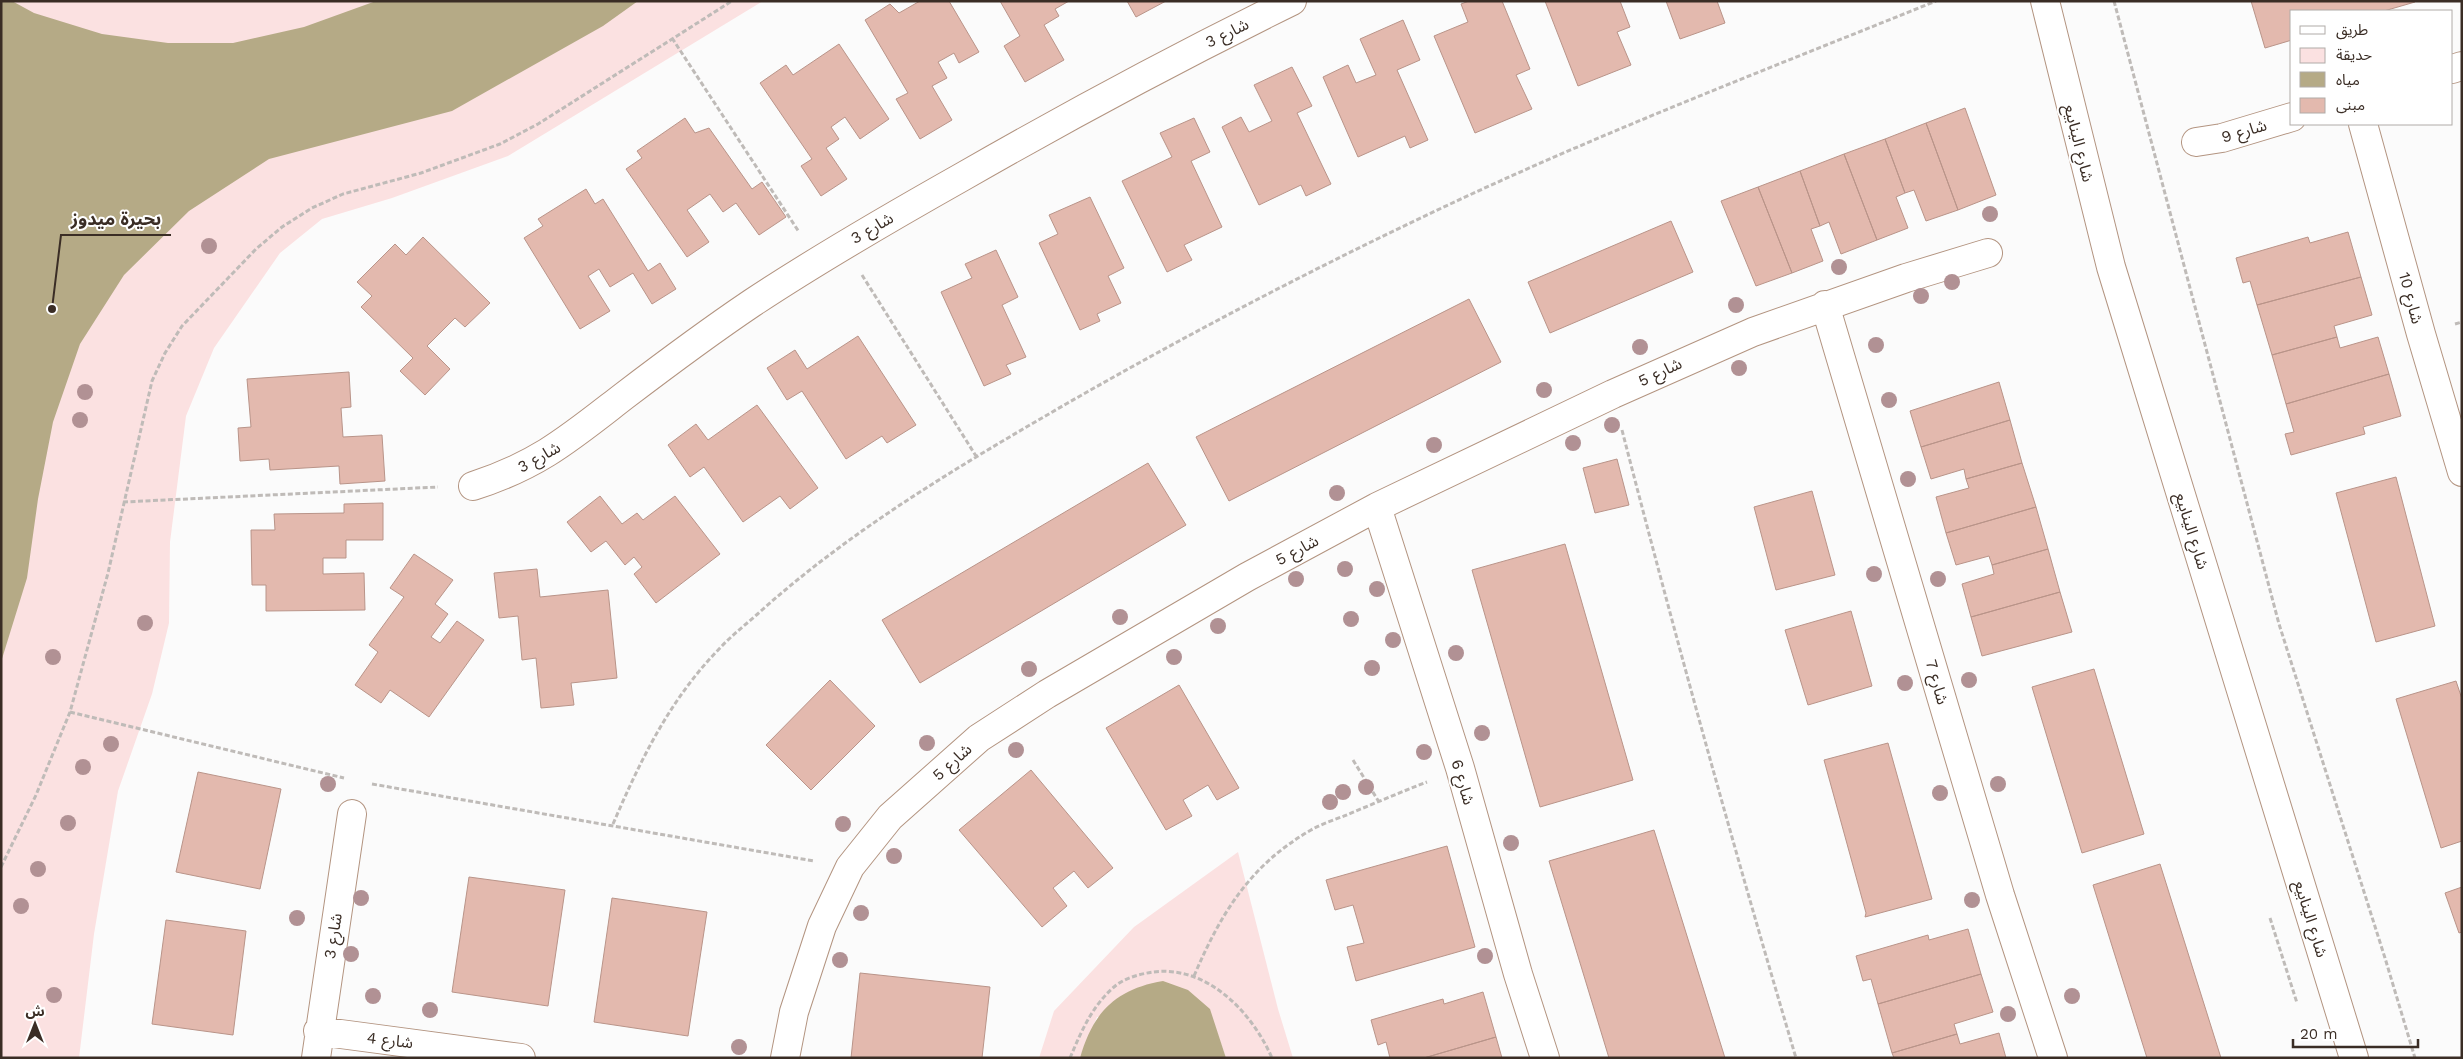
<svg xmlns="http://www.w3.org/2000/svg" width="2463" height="1059" viewBox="0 0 2463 1059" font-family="'Work Sans','Noto Sans Arabic',sans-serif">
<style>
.green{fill:#fbe1e1}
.water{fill:#b5aa86}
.building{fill:#e3b9ae;stroke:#b99489}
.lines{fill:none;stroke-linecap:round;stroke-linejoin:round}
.minor-casing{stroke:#b39480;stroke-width:30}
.path{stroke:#bfbbb8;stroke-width:3;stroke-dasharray:5 2.5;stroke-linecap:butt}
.minor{stroke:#fff;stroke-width:28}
.tree{fill:#b19194}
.labels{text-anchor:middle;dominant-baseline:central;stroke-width:4;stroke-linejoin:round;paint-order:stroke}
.street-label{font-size:16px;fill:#3a2d25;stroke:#fff}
.leader{fill:none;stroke:#3a2d25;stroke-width:2}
.callout-dot{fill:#3a2d25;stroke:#fff;stroke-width:2}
.callout-label{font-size:18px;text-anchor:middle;font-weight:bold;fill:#3a2d25;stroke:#fff;stroke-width:4;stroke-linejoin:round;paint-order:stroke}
</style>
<rect width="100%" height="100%" fill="#fbfbfb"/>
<!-- green -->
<path class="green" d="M 1,1 L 763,1 L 508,156 L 392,198 L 322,219 L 280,253 L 214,348 L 186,416 L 170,542 L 169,623 L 152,694 L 118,791 L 94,934 L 79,1058 L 1,1058 Z
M 1238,852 L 1278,1009 L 1293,1058 L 1226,1058 L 1209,1009 L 1097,1017 L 1080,1058 L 1039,1058 L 1054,1011 L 1134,927 Z"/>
<!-- water -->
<path class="water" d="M 1,1 L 12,1 L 34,13 L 102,34 L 168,43 L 233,43 L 304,27 L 376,1 L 638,1 L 603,26 L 452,111 L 269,159 L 189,211 L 124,275 L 80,344 L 53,422 L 38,499 L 27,578 L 1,662 Z
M 1163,981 L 1188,990 L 1210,1009 L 1226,1058 L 1080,1058 C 1093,1012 1116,989 1163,981 Z"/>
<!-- building -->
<path class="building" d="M 920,1 L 949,1 L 979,52 L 959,63 L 954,53 L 938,62 L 947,78 L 932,86 L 952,120 L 920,139 L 896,99 L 908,93 L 865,20 L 890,4 L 899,13 Z
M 1000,1 L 1069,1 L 1055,9 L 1059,16 L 1044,25 L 1064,60 L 1025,82 L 1004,46 L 1020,36 Z
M 1127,1 L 1166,1 L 1136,17 Z
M 1469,1 L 1502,1 L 1530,69 L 1516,75 L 1532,109 L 1475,133 L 1434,36 L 1468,22 L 1461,4 Z
M 1545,1 L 1620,1 L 1630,27 L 1617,32 L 1631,65 L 1578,86 Z
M 1666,1 L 1717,1 L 1725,23 L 1680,39 Z
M 2251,1 L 2415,1 L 2415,2 L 2384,11 L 2292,11 L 2292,40 L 2265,48 Z
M 1403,20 L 1420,60 L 1397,70 L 1428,140 L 1410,148 L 1405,136 L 1358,157 L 1323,77 L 1348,65 L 1356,83 L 1376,75 L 1360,39 Z
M 839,44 L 889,119 L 860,139 L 845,117 L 831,127 L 839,139 L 826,148 L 847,179 L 821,196 L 801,166 L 812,159 L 760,83 L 786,65 L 793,75 Z
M 1292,67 L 1312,106 L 1297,113 L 1331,184 L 1306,196 L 1301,185 L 1259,205 L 1222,127 L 1241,117 L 1249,132 L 1272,121 L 1254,85 Z
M 1965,108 L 1996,195 L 1958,210 L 1926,123 Z
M 685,118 L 695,133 L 709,128 L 752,189 L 762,182 L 786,217 L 759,235 L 736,203 L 723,212 L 710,194 L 687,210 L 709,242 L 687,257 L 626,169 L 642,158 L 637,151 Z
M 1194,118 L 1210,152 L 1191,161 L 1222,227 L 1184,245 L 1192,260 L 1167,272 L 1122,181 L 1172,157 L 1160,133 Z
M 1926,123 L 1958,210 L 1926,221 L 1914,190 L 1905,193 L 1885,139 Z
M 1885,139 L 1905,193 L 1896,197 L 1908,228 L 1877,240 L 1844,154 Z
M 1844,154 L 1877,240 L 1841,254 L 1829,222 L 1820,226 L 1800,171 Z
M 1800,171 L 1820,226 L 1811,229 L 1823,261 L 1792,273 L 1758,187 Z
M 1758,187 L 1792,273 L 1756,286 L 1721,201 Z
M 586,189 L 595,204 L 603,199 L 648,271 L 660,263 L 676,289 L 652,304 L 633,273 L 610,287 L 599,269 L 588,276 L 610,311 L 580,329 L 524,238 L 543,226 L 538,219 Z
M 1090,197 L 1124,268 L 1108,276 L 1121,303 L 1097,314 L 1100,321 L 1080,330 L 1039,243 L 1058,234 L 1049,215 Z
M 1671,221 L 1693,272 L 1550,333 L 1528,282 Z
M 2348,232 L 2361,277 L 2257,305 L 2250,281 L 2243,283 L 2236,258 L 2308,237 L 2310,243 Z
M 423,237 L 490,303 L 465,327 L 455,318 L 427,346 L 450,369 L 425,395 L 400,371 L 413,358 L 361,307 L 372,296 L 357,282 L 395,244 L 406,255 Z
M 996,250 L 1018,297 L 1002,305 L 1026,357 L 1006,365 L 1011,374 L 984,386 L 941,292 L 972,278 L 965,264 Z
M 2361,277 L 2372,315 L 2334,326 L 2337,337 L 2272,355 L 2257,305 Z
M 1469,299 L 1501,362 L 1229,501 L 1196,437 Z
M 858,336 L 916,425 L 887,443 L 882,436 L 846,459 L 802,391 L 787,400 L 767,368 L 795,350 L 807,369 Z
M 2337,337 L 2340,348 L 2378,337 L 2389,374 L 2286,404 L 2272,355 Z
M 349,372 L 351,407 L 341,408 L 343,437 L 382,435 L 385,481 L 340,484 L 339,466 L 270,470 L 269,459 L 240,461 L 238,428 L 251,427 L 247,379 Z
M 2389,374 L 2401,416 L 2363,427 L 2365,434 L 2291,455 L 2285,434 L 2294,432 L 2286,404 Z
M 1999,382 L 2010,420 L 1921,447 L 1910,411 Z
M 757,405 L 818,488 L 790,509 L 780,496 L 743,522 L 704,467 L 690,477 L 668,445 L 696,424 L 708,440 Z
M 2010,420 L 2022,463 L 1966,479 L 1964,469 L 1931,479 L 1921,447 Z
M 1617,459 L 1629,505 L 1595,513 L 1583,468 Z
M 1148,463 L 1186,525 L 920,683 L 882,620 Z
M 2022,463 L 2036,507 L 1946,533 L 1936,497 L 1969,488 L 1966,479 Z
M 2396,477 L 2435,626 L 2376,642 L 2336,493 Z
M 1812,491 L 1835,575 L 1776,590 L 1754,507 Z
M 600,496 L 622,524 L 637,513 L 643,520 L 675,496 L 720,554 L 656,603 L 634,574 L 642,567 L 634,557 L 625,565 L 606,541 L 591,552 L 567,522 Z
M 383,503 L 383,540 L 346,540 L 346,558 L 323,558 L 323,574 L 364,573 L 365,610 L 266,611 L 266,585 L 252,585 L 251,530 L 275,530 L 274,514 L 344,513 L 344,504 Z
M 2036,507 L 2048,549 L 1992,565 L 1989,556 L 1956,565 L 1946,533 Z
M 1565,544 L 1633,780 L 1540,807 L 1472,570 Z
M 2048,549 L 2060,592 L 1971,617 L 1962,584 L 1994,574 L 1992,565 Z
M 414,554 L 453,580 L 435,604 L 448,614 L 431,637 L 440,643 L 457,621 L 484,640 L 429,717 L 390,690 L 381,703 L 355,685 L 378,652 L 369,645 L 404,597 L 390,588 Z
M 537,569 L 540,597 L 608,590 L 617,678 L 571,683 L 574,705 L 541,708 L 536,658 L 522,660 L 518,616 L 499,618 L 494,573 Z
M 2060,592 L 2072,632 L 1982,656 L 1971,617 Z
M 1851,611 L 1872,686 L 1808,705 L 1785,630 Z
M 2094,669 L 2144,834 L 2082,853 L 2032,687 Z
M 830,680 L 875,726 L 811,790 L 766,745 Z
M 2456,681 L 2462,699 L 2462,841 L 2441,848 L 2396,699 Z
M 1179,685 L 1239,788 L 1217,800 L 1208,785 L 1183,800 L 1192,816 L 1166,830 L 1106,728 Z
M 1888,743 L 1932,899 L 1865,917 L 1866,913 L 1824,760 Z
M 1031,770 L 1113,868 L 1088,888 L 1074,871 L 1053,888 L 1067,906 L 1042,927 L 959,830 Z
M 198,772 L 281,789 L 260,889 L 176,872 Z
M 1654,830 L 1725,1058 L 1609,1058 L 1549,861 Z
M 1447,846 L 1475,947 L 1356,981 L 1347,947 L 1364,943 L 1353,905 L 1335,910 L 1326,880 Z
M 2160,864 L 2221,1058 L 2147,1058 L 2093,885 Z
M 469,877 L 565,890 L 548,1006 L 452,992 Z
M 2462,887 L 2462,932 L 2459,933 L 2445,893 Z
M 612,898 L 707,912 L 688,1036 L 594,1022 Z
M 166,920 L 246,931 L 233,1035 L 152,1024 Z
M 1968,929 L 1981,974 L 1878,1004 L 1871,979 L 1863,981 L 1856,956 L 1928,935 L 1929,940 Z
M 860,973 L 990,987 L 982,1058 L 851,1058 Z
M 1981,974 L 1993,1012 L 1954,1024 L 1957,1034 L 1892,1053 L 1878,1004 Z
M 1483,992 L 1496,1037 L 1424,1058 L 1390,1058 L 1386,1042 L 1378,1045 L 1371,1020 L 1443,999 L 1444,1004 Z
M 1999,1033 L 2006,1058 L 1894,1058 L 1892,1053 L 1957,1034 L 1960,1044 Z
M 1496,1037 L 1502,1058 L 1424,1058 Z"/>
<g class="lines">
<!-- minor casing -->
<g class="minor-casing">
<path id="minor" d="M 2045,1 L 2111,267 L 2354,1058
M 2452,69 L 2462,66
M 2363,124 L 2421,334 L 2462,472
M 2196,142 L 2222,138 L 2292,117
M 1825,305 L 2000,895 L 2053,1058
M 473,486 C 539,465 571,437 624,396 C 666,364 709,332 752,303 C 820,258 891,217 962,177 C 1070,115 1180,56 1292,1
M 1377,507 L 1460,768 L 1518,974 L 1545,1058
M 318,1031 L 521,1058
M 316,1058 L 352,814
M 785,1058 L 794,1012 L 822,926 L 850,867 L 890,817 L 979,738 L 1047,694 L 1247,577 L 1377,507 L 1613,394 L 1753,332 L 1906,278 L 1988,253"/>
</g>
<!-- path -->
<path class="path" d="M 2114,1 L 2279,624 L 2385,958 L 2415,1058
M 672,38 L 799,232
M 862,275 L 976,456
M 2455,324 L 2462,322
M 1622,430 C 1676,640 1734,849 1796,1058
M 123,502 L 438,487
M 70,712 L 344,778
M 1353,760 L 1379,802
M 372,784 L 814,861
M 613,824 C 641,759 670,699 720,648 C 733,634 748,623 762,610 C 854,528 959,466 1066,404 C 1195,330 1328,261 1463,198 C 1618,126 1778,65 1936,1
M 1,867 L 36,795 L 70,712 L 108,573 L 152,381 L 165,353 L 182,326 L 256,249 L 282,227 L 312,208 L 343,194 L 421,173 L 500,144 L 538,124 L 732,1
M 2270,918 L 2297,1003
M 1194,976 C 1221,913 1250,865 1311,830 C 1323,823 1337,819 1349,814 C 1375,803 1401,792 1427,782
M 1070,1058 C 1081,1032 1092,1006 1114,987 C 1124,978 1140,974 1153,972 C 1207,965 1252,1012 1272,1058"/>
<!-- minor -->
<use href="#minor" class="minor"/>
</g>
<!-- trees -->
<g class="tree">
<circle cx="1990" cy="214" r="8"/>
<circle cx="209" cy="246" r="8"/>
<circle cx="1839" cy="267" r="8"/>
<circle cx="1952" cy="282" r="8"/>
<circle cx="1921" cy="296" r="8"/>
<circle cx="1736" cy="305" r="8"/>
<circle cx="1876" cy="345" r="8"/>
<circle cx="1640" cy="347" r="8"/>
<circle cx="1739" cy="368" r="8"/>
<circle cx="1544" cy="390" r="8"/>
<circle cx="85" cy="392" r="8"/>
<circle cx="1889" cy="400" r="8"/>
<circle cx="80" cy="420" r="8"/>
<circle cx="1612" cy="425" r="8"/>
<circle cx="1573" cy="443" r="8"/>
<circle cx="1434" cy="445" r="8"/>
<circle cx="1908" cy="479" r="8"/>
<circle cx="1337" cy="493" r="8"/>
<circle cx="1345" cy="569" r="8"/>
<circle cx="1874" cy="574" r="8"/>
<circle cx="1296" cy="579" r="8"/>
<circle cx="1938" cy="579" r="8"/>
<circle cx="1377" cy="589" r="8"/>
<circle cx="1120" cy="617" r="8"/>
<circle cx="1351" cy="619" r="8"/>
<circle cx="145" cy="623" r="8"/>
<circle cx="1218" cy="626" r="8"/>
<circle cx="1393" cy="640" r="8"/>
<circle cx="1456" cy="653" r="8"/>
<circle cx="53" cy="657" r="8"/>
<circle cx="1174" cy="657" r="8"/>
<circle cx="1372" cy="668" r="8"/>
<circle cx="1029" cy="669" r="8"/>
<circle cx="1969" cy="680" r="8"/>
<circle cx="1905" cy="683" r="8"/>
<circle cx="1482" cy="733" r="8"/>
<circle cx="927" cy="743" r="8"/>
<circle cx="111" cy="744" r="8"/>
<circle cx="1016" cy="750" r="8"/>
<circle cx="1424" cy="752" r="8"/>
<circle cx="83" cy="767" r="8"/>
<circle cx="328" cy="784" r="8"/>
<circle cx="1998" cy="784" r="8"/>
<circle cx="1366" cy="787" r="8"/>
<circle cx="1343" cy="792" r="8"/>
<circle cx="1940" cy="793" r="8"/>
<circle cx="1330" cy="802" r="8"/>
<circle cx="68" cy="823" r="8"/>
<circle cx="843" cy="824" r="8"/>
<circle cx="1511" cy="843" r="8"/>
<circle cx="894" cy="856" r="8"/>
<circle cx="38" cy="869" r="8"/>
<circle cx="361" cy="898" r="8"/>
<circle cx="1972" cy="900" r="8"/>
<circle cx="21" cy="906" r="8"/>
<circle cx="861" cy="913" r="8"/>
<circle cx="297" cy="918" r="8"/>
<circle cx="351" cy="954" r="8"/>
<circle cx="1485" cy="956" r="8"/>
<circle cx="840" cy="960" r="8"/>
<circle cx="54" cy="995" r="8"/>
<circle cx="373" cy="996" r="8"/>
<circle cx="2072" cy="996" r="8"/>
<circle cx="430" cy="1010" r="8"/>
<circle cx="2008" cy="1014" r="8"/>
<circle cx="739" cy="1047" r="8"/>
</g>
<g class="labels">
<!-- street labels -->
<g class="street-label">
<text transform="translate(1227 33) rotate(-26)">شارع 3</text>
<text transform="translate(2244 131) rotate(-16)">شارع 9</text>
<text transform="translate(2079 143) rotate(76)">شارع الينابيع</text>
<text transform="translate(872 228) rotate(-30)">شارع 3</text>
<text transform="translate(2411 298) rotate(75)">شارع 10</text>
<text transform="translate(1660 372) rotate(-25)">شارع 5</text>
<text transform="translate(539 457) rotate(-29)">شارع 3</text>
<text transform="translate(2192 531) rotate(73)">شارع الينابيع</text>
<text transform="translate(1297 550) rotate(-28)">شارع 5</text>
<text transform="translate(1937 682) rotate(74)">شارع 7</text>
<text transform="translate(952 762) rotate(-42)">شارع 5</text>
<text transform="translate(1463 782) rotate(74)">شارع 6</text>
<text transform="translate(2311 919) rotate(73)">شارع الينابيع</text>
<text transform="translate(333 936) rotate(-81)">شارع 3</text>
<text transform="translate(390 1040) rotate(7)">شارع 4</text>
</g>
</g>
<!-- callouts -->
<path class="leader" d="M52 309L61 235H171"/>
<circle class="callout-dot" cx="52" cy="309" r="5"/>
<g class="callout-label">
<text x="116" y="225">بحيرة ميدوز</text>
</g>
<!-- border -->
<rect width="2463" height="1059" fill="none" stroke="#3a2d25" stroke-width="5"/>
<!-- legend -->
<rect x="2290" y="10" width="162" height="115" fill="#ffffff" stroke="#b0aba8"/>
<rect x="2300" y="26" width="25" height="8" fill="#ffffff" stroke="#b0aba8"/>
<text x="2336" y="35" font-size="15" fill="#3a2d25">طريق</text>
<rect x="2300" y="48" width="25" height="15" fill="#fbe1e1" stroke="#b0aba8"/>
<text x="2336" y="60" font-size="15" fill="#3a2d25">حديقة</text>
<rect x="2300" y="72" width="25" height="15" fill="#b5aa86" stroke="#b0aba8"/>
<text x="2336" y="85" font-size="15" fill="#3a2d25">مياه</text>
<rect x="2300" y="98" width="25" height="15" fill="#e3b9ae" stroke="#b0aba8"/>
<text x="2336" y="110" font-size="15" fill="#3a2d25">مبنى</text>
<!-- north arrow -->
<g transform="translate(35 1024)" stroke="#ffffff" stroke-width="4" paint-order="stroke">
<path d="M0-4L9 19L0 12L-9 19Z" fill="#3a2d25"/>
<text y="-8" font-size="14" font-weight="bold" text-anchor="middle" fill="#3a2d25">ش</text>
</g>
<!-- scale -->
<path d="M2293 1039v8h125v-8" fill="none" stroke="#3a2d25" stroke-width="2.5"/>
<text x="2300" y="1039" font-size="15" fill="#3a2d25" stroke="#ffffff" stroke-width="4" paint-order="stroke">20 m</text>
</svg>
